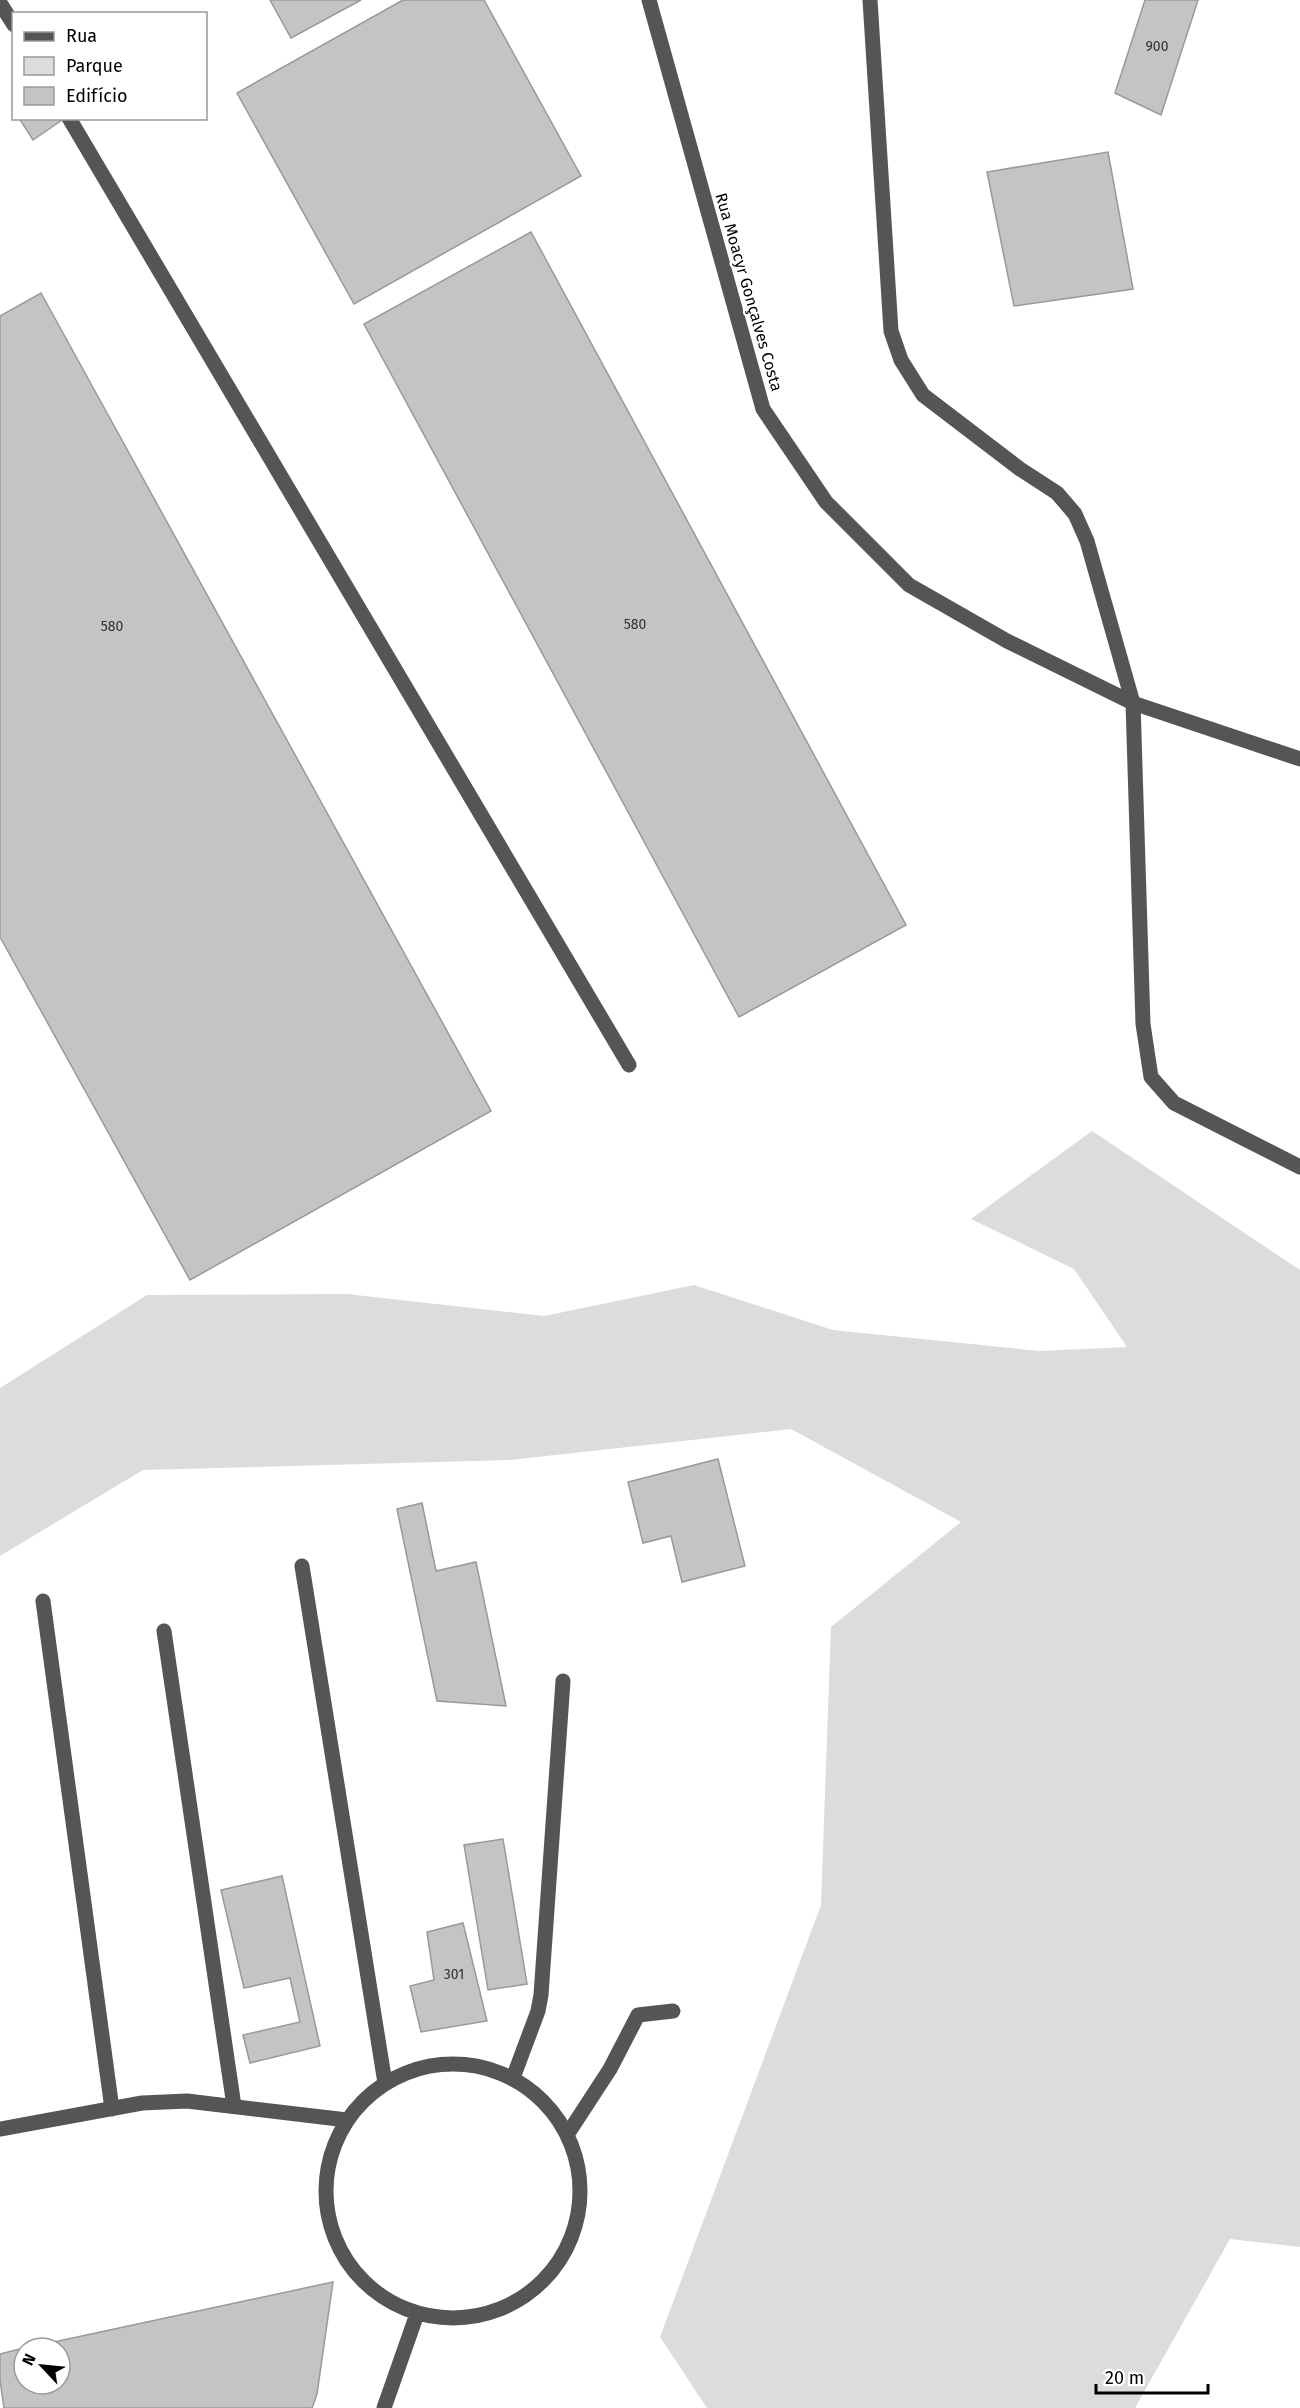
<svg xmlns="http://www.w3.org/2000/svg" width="1300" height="2408" viewBox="0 0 1300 2408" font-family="'Fira Sans',sans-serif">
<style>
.green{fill:#dcdcdc}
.building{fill:#c4c4c4;stroke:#999;stroke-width:1.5}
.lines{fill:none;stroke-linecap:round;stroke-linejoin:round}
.minor{stroke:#555;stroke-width:15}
.labels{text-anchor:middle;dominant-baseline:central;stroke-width:4.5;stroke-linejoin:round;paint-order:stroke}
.number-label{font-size:14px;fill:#313131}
.street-label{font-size:16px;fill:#000;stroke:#fff}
</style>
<rect width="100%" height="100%" fill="#fff"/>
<!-- green -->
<path class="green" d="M 1092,1131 L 1300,1270 L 1300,2247 L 1230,2239 L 1135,2408 L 707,2408 L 660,2337 L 821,1905 L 831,1627 L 961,1522 L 791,1429 L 510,1460 L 143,1470 L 0,1556 L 0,1388 L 147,1295 L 347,1294 L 544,1316 L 694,1285 L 833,1330 L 1039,1351 L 1127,1347 L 1074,1269 L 971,1219 Z"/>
<!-- building -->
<path class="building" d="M 270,0 L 361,0 L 291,38 Z
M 403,0 L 484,0 L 581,176 L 354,304 L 237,93 Z
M 1145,0 L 1198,0 L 1161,115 L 1115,93 Z
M 19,118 L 65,118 L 33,140 Z
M 1108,152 L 1133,289 L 1014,306 L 987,172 Z
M 531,232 L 906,925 L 739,1017 L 364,324 Z
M 41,293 L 491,1111 L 190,1280 L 0,937 L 0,316 Z
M 718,1459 L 745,1566 L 682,1582 L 671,1536 L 643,1543 L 628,1482 Z
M 422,1503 L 436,1571 L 476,1562 L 506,1706 L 437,1701 L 397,1509 Z
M 503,1839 L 527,1984 L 488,1990 L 464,1845 Z
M 282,1876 L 320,2046 L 250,2063 L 243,2035 L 300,2022 L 290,1978 L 244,1988 L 221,1890 Z
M 463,1923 L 487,2021 L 421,2032 L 410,1986 L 434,1980 L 427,1932 Z
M 333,2282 L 317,2394 L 312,2408 L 4,2408 L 0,2380 L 0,2354 L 24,2348 L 24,2384 L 60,2384 L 60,2348 L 26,2348 Z"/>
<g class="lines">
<!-- minor -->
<path class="minor" d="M 649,0 L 763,409 L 826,502 L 909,585 L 1007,641 L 1133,703 L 1300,759
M 870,0 L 891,331 L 901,360 L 923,395 L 1020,469 L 1057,493 L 1075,514 L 1087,541 L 1133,703 L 1143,1024 L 1151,1077 L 1174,1103 L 1300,1167
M 0,3 L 14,25
M 69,118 L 629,1065
M 302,1566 L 385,2083
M 43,1601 L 112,2109
M 164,1631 L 234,2106
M326 2191a127 127 0 1 1 254 0a127 127 0 1 1-254 0Z
M 513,2078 L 538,2011 L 541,1995 L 563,1681
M 0,2129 L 142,2103 L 187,2101 L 347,2120
M 567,2135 L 610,2069 L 638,2015 L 673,2011
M 384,2408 L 417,2314"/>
</g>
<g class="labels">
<!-- number labels -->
<g class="number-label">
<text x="1157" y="46">900</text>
<text x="635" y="624">580</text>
<text x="112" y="626">580</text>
<text x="454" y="1974">301</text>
</g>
<!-- street labels -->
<g class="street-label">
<text transform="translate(749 292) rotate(74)">Rua Moacyr Gonçalves Costa</text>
</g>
</g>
<!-- legend -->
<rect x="12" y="12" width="195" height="108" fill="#ffffff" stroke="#999999" stroke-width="1.5"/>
<rect x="24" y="32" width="30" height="9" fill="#555555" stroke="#999999" stroke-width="1.5"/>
<text x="66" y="42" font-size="18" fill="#000000">Rua</text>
<rect x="24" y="57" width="30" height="18" fill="#dcdcdc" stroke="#999999" stroke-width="1.5"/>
<text x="66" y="72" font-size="18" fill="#000000">Parque</text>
<rect x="24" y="87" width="30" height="18" fill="#c4c4c4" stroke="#999999" stroke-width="1.5"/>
<text x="66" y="102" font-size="18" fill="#000000">Edifício</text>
<!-- north arrow -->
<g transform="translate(42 2366) rotate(296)"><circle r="28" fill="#ffffff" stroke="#999999" stroke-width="1.5"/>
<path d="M0-4.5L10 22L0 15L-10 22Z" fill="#000000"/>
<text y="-9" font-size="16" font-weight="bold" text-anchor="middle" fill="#000000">N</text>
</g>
<!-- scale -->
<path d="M1096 2384v9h112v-9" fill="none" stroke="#000000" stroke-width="3"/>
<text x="1105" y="2384" font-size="18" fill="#000000" stroke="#ffffff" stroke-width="4.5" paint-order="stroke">20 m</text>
</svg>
